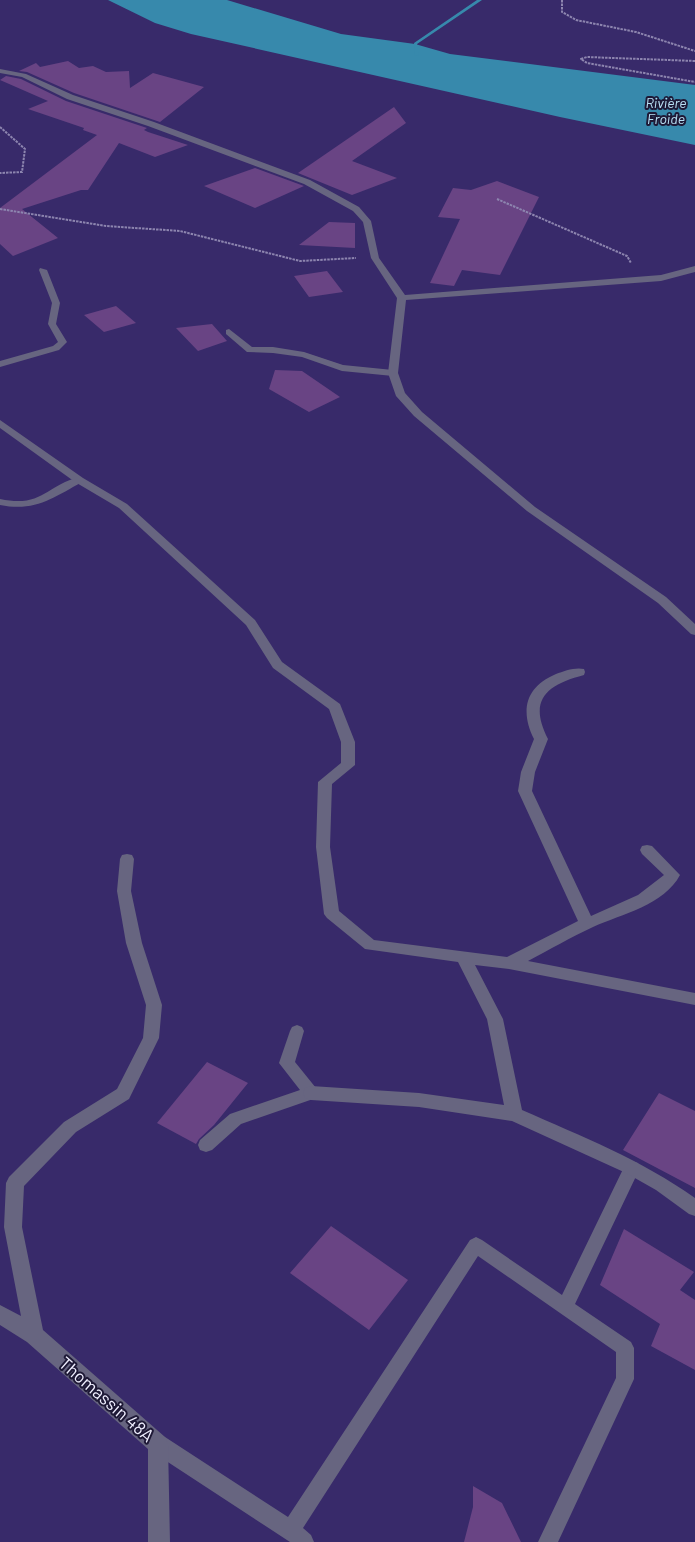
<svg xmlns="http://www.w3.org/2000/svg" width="695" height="1542" viewBox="0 0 695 1542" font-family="Barlow,sans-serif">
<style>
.water{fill:#3789ac}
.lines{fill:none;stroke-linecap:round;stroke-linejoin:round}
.stream{fill:#3789ac;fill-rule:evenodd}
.building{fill:#694484}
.path{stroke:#8d85af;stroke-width:2;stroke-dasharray:2.5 1;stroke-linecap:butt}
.service{fill:#676580;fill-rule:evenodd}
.minor{fill:#676580;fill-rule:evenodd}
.labels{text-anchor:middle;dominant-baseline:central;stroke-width:4;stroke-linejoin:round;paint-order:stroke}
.far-water-label{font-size:14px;font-style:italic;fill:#b9e1f5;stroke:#1e1936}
.near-street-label{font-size:18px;fill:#f0efff;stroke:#1e1936}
</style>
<rect width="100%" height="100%" fill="#382a6a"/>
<!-- water -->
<path class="water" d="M 108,0 L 227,0 L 341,34 L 415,44 L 450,54 L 695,85 L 695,145 L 560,117 L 191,34 L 155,23 Z"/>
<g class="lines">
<!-- stream -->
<path class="stream" d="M 477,0 L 482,0 L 417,44 L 419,55 L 415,56 L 414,43 Z"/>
</g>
<!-- building -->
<path class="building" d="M 68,61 L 79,68 L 93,66 L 106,72 L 129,71 L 130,88 L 153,73 L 204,87 L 160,122 L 74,93 L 27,72 L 19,71 L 36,63 L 40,67 Z
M 6,76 L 21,79 L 66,101 L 147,128 L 144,130 L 148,132 L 188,145 L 155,157 L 119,143 L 88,190 L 81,190 L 22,209 L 58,238 L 13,256 L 0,244 L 0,208 L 97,135 L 83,130 L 84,128 L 28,109 L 48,101 L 0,80 Z
M 394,107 L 406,123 L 352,161 L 397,178 L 352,195 L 298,173 Z
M 255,168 L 304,186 L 255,208 L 204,186 Z
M 497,181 L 539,197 L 500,275 L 462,270 L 454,286 L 430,283 L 460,219 L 438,217 L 453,188 L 471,190 Z
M 329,222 L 355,223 L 355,248 L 299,245 Z
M 327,271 L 343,292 L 309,297 L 294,276 Z
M 116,306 L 136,323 L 104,332 L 84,315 Z
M 212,324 L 227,341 L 198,351 L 176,328 Z
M 275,370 L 302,371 L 340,397 L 309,412 L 269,389 Z
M 207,1062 L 248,1083 L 214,1125 L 199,1139 L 196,1144 L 157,1123 Z
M 659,1093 L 695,1111 L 695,1188 L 623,1150 Z
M 331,1226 L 408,1280 L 369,1330 L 290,1273 Z
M 624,1229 L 694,1272 L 680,1290 L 695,1300 L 695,1370 L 651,1346 L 660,1324 L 600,1285 Z
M 473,1486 L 502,1503 L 521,1542 L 464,1542 L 473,1507 Z"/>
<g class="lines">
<!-- path -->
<path class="path" d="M 562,0 L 562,12 L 576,20 L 636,32 L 695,51
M 695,61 L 587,57 L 581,59 L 587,63 L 695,82
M 0,127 L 25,149 L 22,172 L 0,173
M 497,199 L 627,256 L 631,263
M 0,209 L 106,226 L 180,231 L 300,261 L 356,258"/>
<!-- service -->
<path class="service" d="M 40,268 L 47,270 L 60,303 L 56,324 L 67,342 L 59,350 L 0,367 L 0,361 L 53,346 L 58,342 L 48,324 L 52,303 L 39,270 Z
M 229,329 L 252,347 L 273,347 L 304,352 L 343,365 L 393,370 L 397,373 L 393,376 L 342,371 L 302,357 L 273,353 L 247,352 L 226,334 L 226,330 Z
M 79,477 L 82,478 L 82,482 C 53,498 35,512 0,505 L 0,499 C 42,508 45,486 79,477 Z
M 297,1025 L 302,1027 L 304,1031 L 295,1062 L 316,1088 L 319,1093 L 316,1098 L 241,1124 L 212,1150 L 206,1152 L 200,1150 L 198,1145 L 200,1140 L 230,1114 L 300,1090 L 279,1063 L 290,1031 L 292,1027 Z
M 632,1161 L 638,1163 L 640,1168 L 575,1304 L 631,1342 L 634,1348 L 634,1379 L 558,1542 L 538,1542 L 616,1378 L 616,1352 L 478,1256 L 303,1528 L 311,1535 L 314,1542 L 290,1542 L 151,1451 L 149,1444 L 151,1437 L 158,1435 L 165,1437 L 288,1517 L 470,1240 L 476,1237 L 482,1240 L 562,1295 L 626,1163 Z"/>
<!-- minor -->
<path class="minor" d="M 0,69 L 26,74 L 73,95 L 154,122 L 310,180 L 359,207 L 371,221 L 379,258 L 405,295 L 661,275 L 695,266 L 695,272 L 661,281 L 406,300 L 398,373 L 405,393 L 422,412 L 535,507 L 666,597 L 695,624 L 695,635 L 691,634 L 658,603 L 527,511 L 414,416 L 396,396 L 388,373 L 397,298 L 371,258 L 363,222 L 353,211 L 304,184 L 148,126 L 67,99 L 22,77 L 0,73 Z
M 0,420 L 83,478 L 127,504 L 255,620 L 282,662 L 340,704 L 355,742 L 355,765 L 332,784 L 330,847 L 339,911 L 374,940 L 507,957 L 578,921 L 518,791 L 521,772 L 534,739 C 520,711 525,687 556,674 C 564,671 575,667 584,669 L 585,672 L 584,675 C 546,685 528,700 548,739 L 535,772 L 532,791 L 591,916 L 638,895 L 664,875 L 642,854 L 640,850 L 642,846 L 647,845 L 652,846 L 680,875 C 664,905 622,914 593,927 C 571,937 549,950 528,961 L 695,993 L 695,1005 L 509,969 L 475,965 L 503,1019 L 522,1110 C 581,1136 642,1160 695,1198 L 695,1216 L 689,1214 L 656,1190 L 626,1173 L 512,1121 L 419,1107 L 311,1100 L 305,1098 L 303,1093 L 305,1088 L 311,1086 L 419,1093 L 504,1105 L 487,1019 L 458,962 L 365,949 L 327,918 L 324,914 L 316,847 L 318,782 L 341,763 L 341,742 L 329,709 L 273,668 L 246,625 L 119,508 L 75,482 L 0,428 Z
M 127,854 L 132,855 L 134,859 L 131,891 L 142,943 L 162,1005 L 159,1038 L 129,1099 L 76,1132 L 24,1186 L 22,1227 L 43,1330 L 165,1437 L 168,1444 L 170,1542 L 148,1542 L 148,1449 L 27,1342 L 0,1325 L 0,1305 L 21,1316 L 4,1227 L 6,1183 L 9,1177 L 64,1122 L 117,1089 L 143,1038 L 146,1005 L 126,943 L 117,891 L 120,859 L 122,855 Z"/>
</g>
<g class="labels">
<!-- far-water labels -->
<g class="far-water-label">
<text x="666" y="102">Rivière<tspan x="666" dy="16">Froide</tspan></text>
</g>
<!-- near-street labels -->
<g class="near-street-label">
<text transform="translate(107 1399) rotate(41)">Thomassin 48A</text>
</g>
</g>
</svg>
